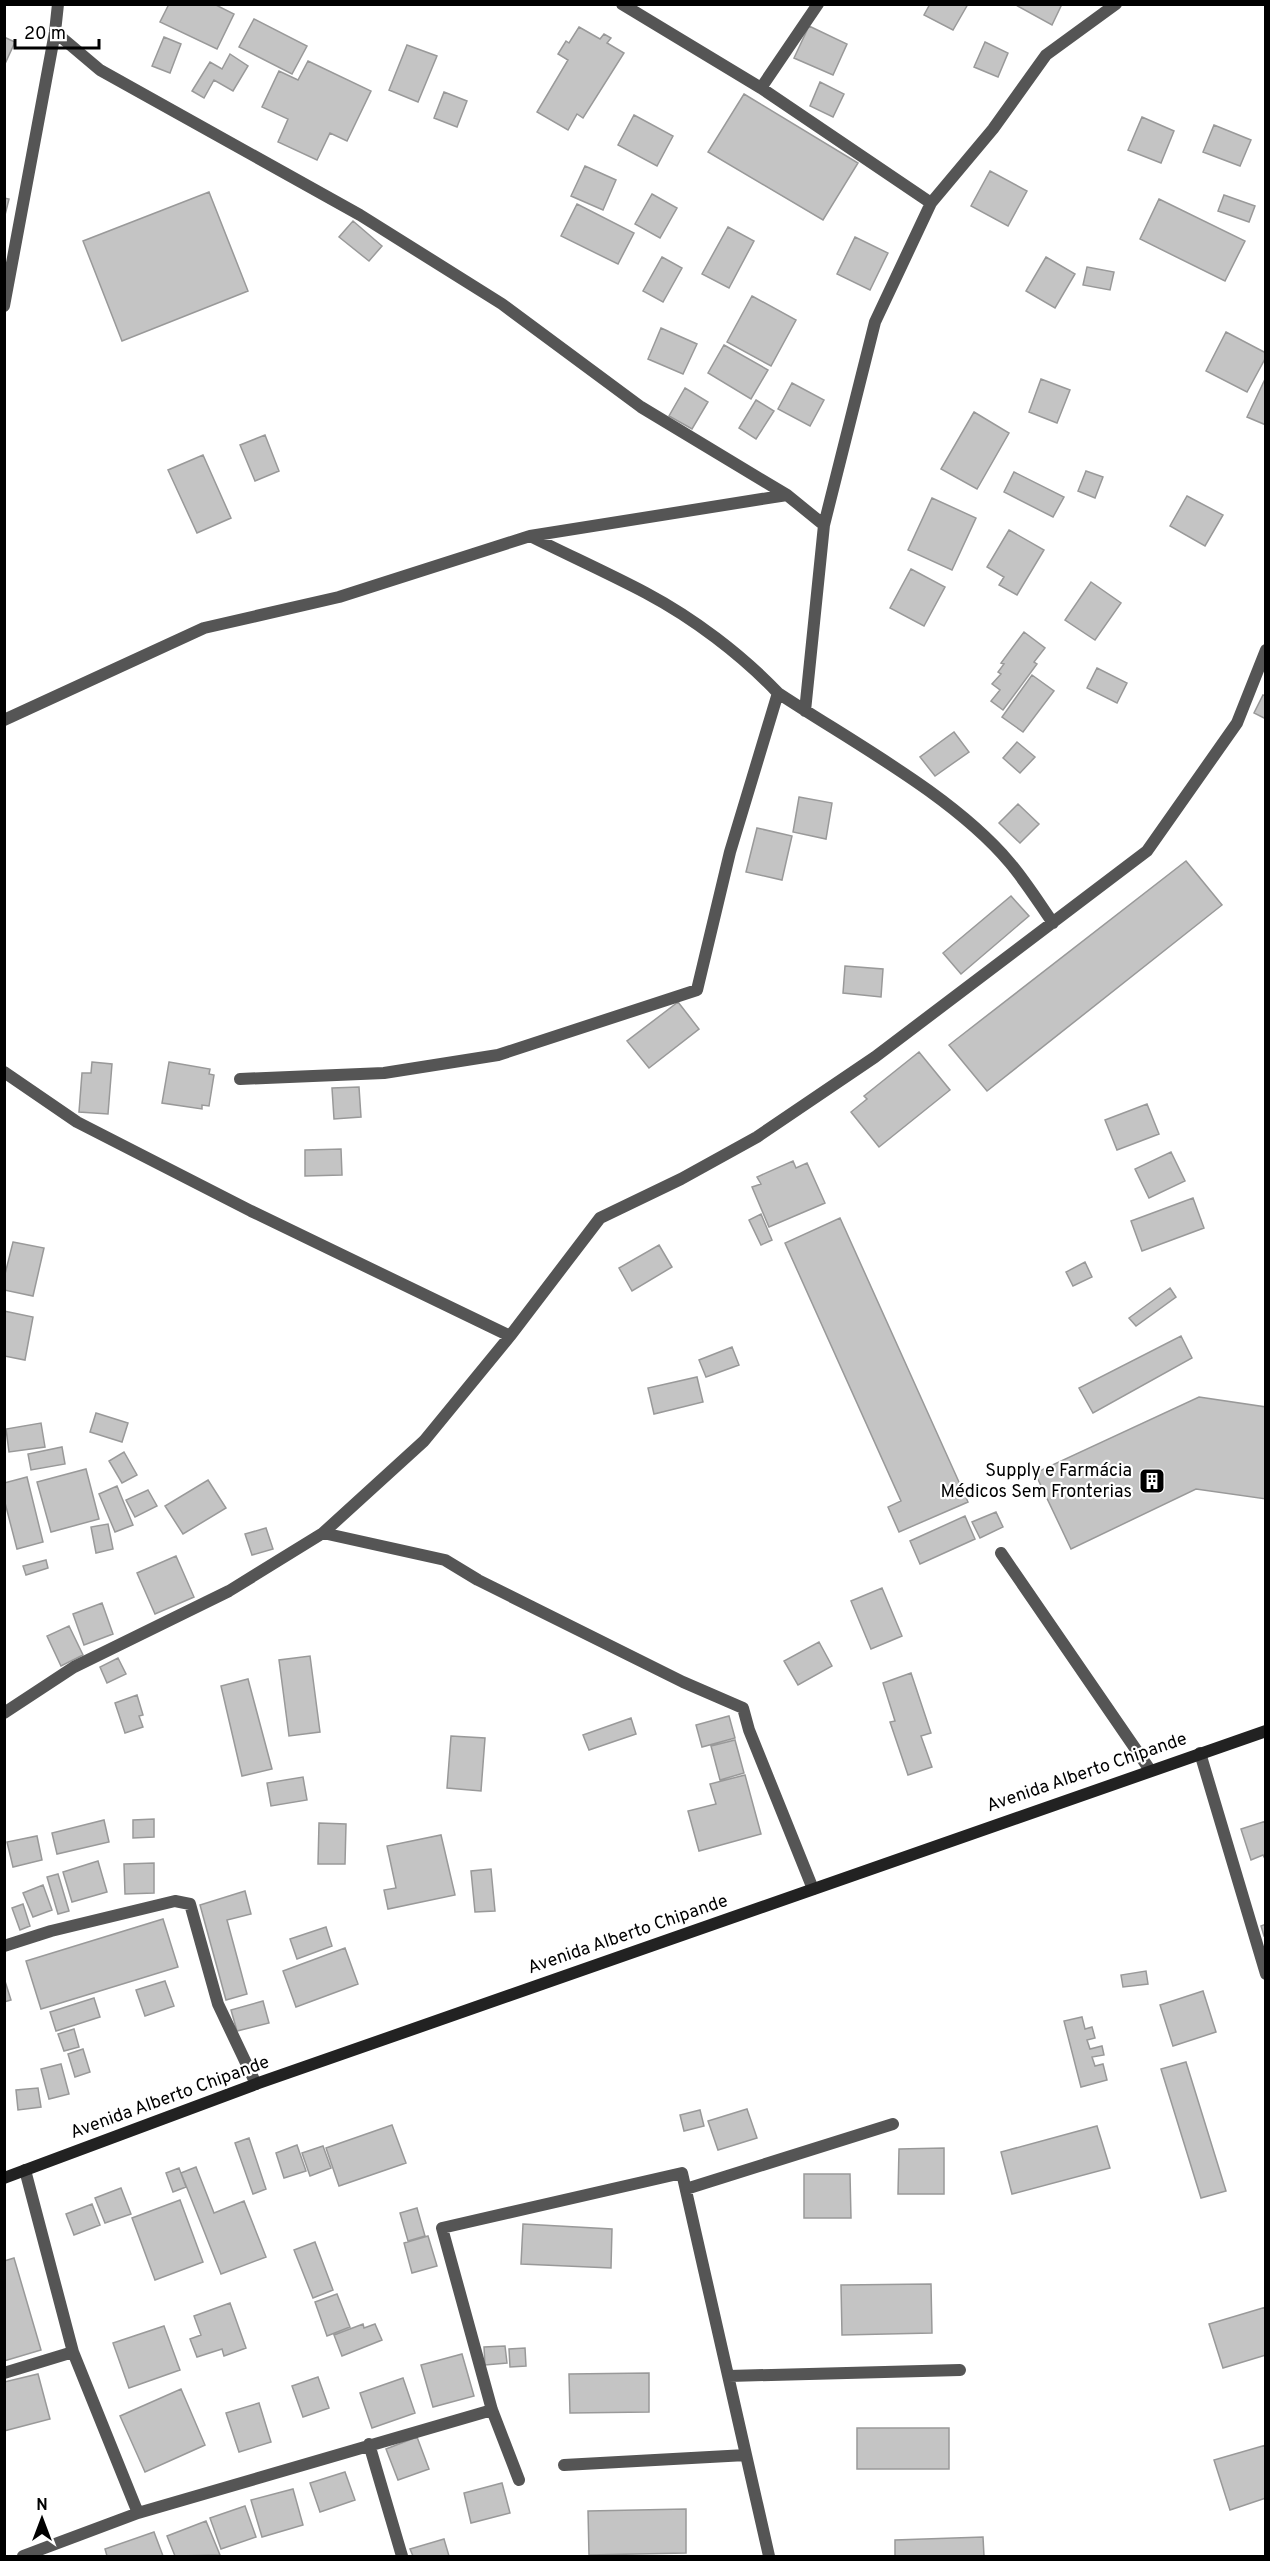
<svg xmlns="http://www.w3.org/2000/svg" width="1270" height="2561" viewBox="0 0 1270 2561" font-family="Overpass,sans-serif">
<style>
.building{fill:#c4c4c4;stroke:#999;stroke-width:1.5}
.lines{fill:none;stroke-linecap:round;stroke-linejoin:round}
.minor{stroke:#555;stroke-width:12}
.secondary{stroke:#222;stroke-width:12}
.labels{text-anchor:middle;dominant-baseline:central;stroke-width:4.5;stroke-linejoin:round;paint-order:stroke}
.poi-label{font-size:18px;fill:#000;stroke:#fff;text-anchor:end}
.street-label{font-size:18px;fill:#000;stroke:#fff}
</style>
<rect width="100%" height="100%" fill="#fff"/>
<!-- building -->
<path class="building" d="M 169,4 L 214,4 L 234,14 L 217,49 L 160,22 Z
M 930,4 L 968,4 L 953,30 L 924,15 Z
M 1014,4 L 1062,4 L 1052,25 Z
M 254,19 L 307,46 L 292,74 L 239,47 Z
M 809,26 L 847,44 L 833,75 L 794,58 Z
M 579,27 L 600,39 L 604,34 L 611,38 L 607,43 L 624,53 L 583,118 L 577,114 L 568,130 L 537,112 L 568,60 L 558,54 L 566,41 L 569,43 Z
M 4,37 L 15,42 L 4,66 Z
M 164,37 L 181,44 L 170,73 L 152,66 Z
M 985,42 L 1008,53 L 998,77 L 974,67 Z
M 407,45 L 437,56 L 418,102 L 389,90 Z
M 230,54 L 248,66 L 233,91 L 214,80 L 204,98 L 192,91 L 210,62 L 222,69 Z
M 308,61 L 371,91 L 347,141 L 330,133 L 317,160 L 278,142 L 288,119 L 262,107 L 279,71 L 298,80 Z
M 820,82 L 844,94 L 833,117 L 810,106 Z
M 444,92 L 467,101 L 457,127 L 434,118 Z
M 744,94 L 858,163 L 823,220 L 708,152 Z
M 634,115 L 673,136 L 657,166 L 618,145 Z
M 1142,117 L 1174,131 L 1161,163 L 1128,150 Z
M 1214,125 L 1251,140 L 1240,166 L 1203,152 Z
M 585,166 L 616,180 L 603,210 L 571,196 Z
M 990,171 L 1027,191 L 1008,226 L 971,206 Z
M 209,192 L 248,291 L 122,341 L 83,241 Z
M 652,194 L 677,208 L 660,238 L 635,224 Z
M 1224,195 L 1255,206 L 1249,222 L 1218,211 Z
M 4,198 L 9,199 L 4,219 Z
M 1159,199 L 1245,241 L 1225,281 L 1140,239 Z
M 577,204 L 634,233 L 618,264 L 561,236 Z
M 353,221 L 382,246 L 369,261 L 339,237 Z
M 728,227 L 754,241 L 729,288 L 702,274 Z
M 855,237 L 888,253 L 870,290 L 837,274 Z
M 662,257 L 682,268 L 663,302 L 643,291 Z
M 1046,257 L 1075,274 L 1055,308 L 1026,291 Z
M 1087,267 L 1114,272 L 1110,290 L 1083,285 Z
M 752,296 L 796,320 L 771,366 L 727,342 Z
M 661,328 L 697,344 L 683,374 L 648,359 Z
M 1226,332 L 1266,353 L 1266,357 L 1247,392 L 1206,371 Z
M 724,345 L 768,370 L 751,399 L 708,373 Z
M 1266,377 L 1266,425 L 1247,417 Z
M 1041,379 L 1070,390 L 1057,423 L 1029,412 Z
M 792,383 L 824,400 L 810,426 L 778,409 Z
M 685,388 L 708,402 L 692,429 L 669,416 Z
M 756,400 L 774,411 L 756,439 L 739,428 Z
M 974,412 L 1009,433 L 977,489 L 941,469 Z
M 265,435 L 279,471 L 255,481 L 240,445 Z
M 203,455 L 231,518 L 197,533 L 168,470 Z
M 1086,471 L 1103,477 L 1095,498 L 1078,491 Z
M 1014,472 L 1064,497 L 1053,517 L 1004,492 Z
M 1187,496 L 1223,515 L 1205,546 L 1170,526 Z
M 932,498 L 976,518 L 952,570 L 908,550 Z
M 1009,530 L 1044,550 L 1017,595 L 999,585 L 1004,577 L 987,567 Z
M 911,569 L 945,587 L 924,626 L 890,608 Z
M 1091,582 L 1121,603 L 1095,640 L 1065,620 Z
M 1024,632 L 1045,648 L 1034,662 L 1037,664 L 1003,710 L 991,701 L 1000,690 L 992,684 L 1001,674 L 998,672 L 1004,664 L 1001,663 Z
M 1097,668 L 1127,683 L 1117,703 L 1087,688 Z
M 1032,675 L 1054,691 L 1023,732 L 1002,717 Z
M 1263,695 L 1266,696 L 1266,719 L 1254,713 Z
M 954,732 L 969,752 L 935,776 L 920,757 Z
M 1017,742 L 1035,757 L 1020,773 L 1003,758 Z
M 799,797 L 832,803 L 826,839 L 793,832 Z
M 1018,804 L 1039,824 L 1020,843 L 999,823 Z
M 757,828 L 792,836 L 782,880 L 746,872 Z
M 1186,861 L 1222,905 L 987,1091 L 949,1045 Z
M 1011,896 L 1029,916 L 961,974 L 943,953 Z
M 845,966 L 883,969 L 881,997 L 843,993 Z
M 678,1002 L 699,1029 L 649,1068 L 627,1041 Z
M 919,1052 L 950,1090 L 879,1147 L 851,1112 L 867,1099 L 864,1096 Z
M 92,1062 L 112,1064 L 108,1114 L 79,1112 L 82,1073 L 91,1073 Z
M 169,1062 L 210,1069 L 209,1074 L 214,1075 L 209,1106 L 202,1105 L 202,1109 L 162,1103 Z
M 359,1087 L 361,1117 L 334,1119 L 332,1088 Z
M 1147,1104 L 1159,1134 L 1117,1150 L 1105,1120 Z
M 341,1149 L 342,1175 L 305,1176 L 305,1150 Z
M 1171,1152 L 1185,1181 L 1149,1198 L 1135,1169 Z
M 793,1161 L 796,1168 L 807,1163 L 825,1203 L 769,1227 L 752,1187 L 761,1184 L 757,1177 Z
M 1193,1198 L 1204,1228 L 1142,1251 L 1131,1221 Z
M 761,1214 L 772,1240 L 761,1245 L 749,1220 Z
M 840,1218 L 968,1502 L 899,1532 L 888,1507 L 901,1501 L 785,1243 Z
M 13,1242 L 44,1248 L 33,1296 L 4,1290 L 4,1278 Z
M 659,1245 L 672,1267 L 632,1291 L 619,1268 Z
M 1085,1262 L 1092,1277 L 1073,1286 L 1066,1272 Z
M 1170,1288 L 1176,1297 L 1136,1326 L 1129,1318 Z
M 4,1311 L 33,1317 L 25,1360 L 4,1356 Z
M 1181,1336 L 1192,1358 L 1093,1413 L 1079,1388 Z
M 732,1347 L 739,1365 L 706,1377 L 699,1360 Z
M 697,1377 L 703,1402 L 654,1414 L 648,1388 Z
M 1199,1397 L 1266,1407 L 1266,1499 L 1196,1489 L 1071,1549 L 1035,1473 Z
M 96,1413 L 128,1423 L 122,1442 L 90,1432 Z
M 41,1423 L 45,1447 L 9,1452 L 6,1429 Z
M 62,1447 L 65,1464 L 31,1470 L 28,1454 Z
M 124,1452 L 137,1475 L 122,1483 L 109,1461 Z
M 86,1469 L 99,1519 L 51,1532 L 37,1482 Z
M 27,1477 L 43,1542 L 17,1549 L 4,1499 L 4,1483 Z
M 208,1480 L 226,1508 L 183,1534 L 165,1506 Z
M 117,1486 L 133,1525 L 115,1532 L 99,1494 Z
M 148,1490 L 157,1506 L 135,1517 L 126,1500 Z
M 996,1512 L 1003,1527 L 980,1538 L 972,1522 Z
M 965,1516 L 975,1539 L 920,1564 L 910,1541 Z
M 108,1524 L 113,1549 L 96,1553 L 91,1527 Z
M 266,1528 L 273,1549 L 252,1555 L 245,1534 Z
M 176,1556 L 194,1597 L 155,1614 L 137,1573 Z
M 46,1560 L 48,1568 L 26,1575 L 23,1566 Z
M 882,1588 L 902,1636 L 871,1649 L 851,1601 Z
M 102,1603 L 113,1634 L 84,1645 L 73,1614 Z
M 69,1626 L 83,1655 L 61,1666 L 47,1636 Z
M 819,1642 L 832,1666 L 798,1685 L 784,1661 Z
M 310,1656 L 320,1732 L 289,1736 L 279,1660 Z
M 118,1658 L 126,1674 L 107,1683 L 100,1667 Z
M 911,1673 L 931,1733 L 921,1736 L 932,1767 L 908,1775 L 890,1722 L 895,1721 L 883,1683 Z
M 248,1679 L 272,1769 L 242,1776 L 221,1686 Z
M 137,1695 L 143,1715 L 139,1716 L 143,1727 L 125,1733 L 115,1703 Z
M 729,1716 L 735,1738 L 702,1747 L 696,1725 Z
M 631,1718 L 636,1734 L 589,1750 L 583,1735 Z
M 451,1736 L 485,1738 L 481,1791 L 447,1788 Z
M 735,1740 L 744,1773 L 720,1780 L 711,1746 Z
M 745,1775 L 761,1834 L 699,1851 L 688,1811 L 716,1804 L 710,1784 Z
M 303,1777 L 307,1800 L 271,1806 L 267,1783 Z
M 154,1819 L 154,1837 L 133,1838 L 133,1820 Z
M 104,1820 L 109,1842 L 57,1854 L 52,1833 Z
M 1266,1821 L 1266,1861 L 1263,1855 L 1251,1860 L 1241,1829 Z
M 319,1823 L 346,1824 L 345,1864 L 318,1864 Z
M 441,1835 L 455,1895 L 388,1909 L 384,1890 L 396,1888 L 387,1846 Z
M 37,1836 L 42,1860 L 13,1867 L 7,1842 Z
M 98,1861 L 107,1892 L 72,1902 L 63,1872 Z
M 154,1863 L 154,1893 L 125,1894 L 124,1864 Z
M 491,1869 L 495,1911 L 475,1912 L 471,1871 Z
M 58,1874 L 69,1911 L 58,1914 L 47,1877 Z
M 43,1885 L 52,1910 L 33,1917 L 23,1893 Z
M 245,1891 L 251,1914 L 227,1920 L 247,1994 L 226,2000 L 200,1905 Z
M 23,1904 L 30,1926 L 20,1930 L 12,1908 Z
M 163,1919 L 178,1967 L 41,2009 L 26,1961 Z
M 1266,1924 L 1266,1935 L 1264,1936 L 1261,1926 Z
M 326,1927 L 332,1946 L 297,1959 L 290,1939 Z
M 345,1948 L 358,1984 L 296,2007 L 283,1971 Z
M 1146,1971 L 1148,1984 L 1123,1987 L 1121,1975 Z
M 4,1978 L 11,2000 L 4,2002 Z
M 165,1981 L 174,2006 L 145,2016 L 136,1990 Z
M 1203,1991 L 1216,2032 L 1173,2046 L 1160,2005 Z
M 94,1998 L 100,2017 L 56,2031 L 50,2012 Z
M 263,2001 L 269,2023 L 237,2031 L 231,2010 Z
M 1082,2017 L 1085,2029 L 1092,2027 L 1095,2038 L 1087,2040 L 1090,2049 L 1102,2046 L 1104,2055 L 1092,2057 L 1095,2066 L 1103,2064 L 1107,2080 L 1081,2087 L 1064,2021 Z
M 74,2029 L 79,2047 L 64,2051 L 58,2034 Z
M 83,2049 L 90,2072 L 75,2077 L 68,2054 Z
M 1186,2062 L 1226,2191 L 1201,2198 L 1161,2069 Z
M 61,2064 L 69,2094 L 49,2099 L 41,2069 Z
M 38,2088 L 41,2107 L 18,2110 L 16,2090 Z
M 747,2109 L 757,2138 L 718,2150 L 708,2121 Z
M 700,2110 L 704,2126 L 684,2131 L 680,2115 Z
M 392,2125 L 406,2163 L 339,2186 L 326,2148 Z
M 1097,2126 L 1110,2168 L 1012,2194 L 1001,2152 Z
M 249,2138 L 266,2189 L 253,2194 L 235,2143 Z
M 297,2145 L 306,2171 L 284,2178 L 276,2153 Z
M 323,2146 L 331,2168 L 310,2176 L 302,2153 Z
M 944,2148 L 944,2194 L 898,2194 L 899,2149 Z
M 196,2167 L 214,2213 L 244,2201 L 266,2257 L 221,2274 L 181,2173 Z
M 179,2168 L 186,2187 L 173,2192 L 166,2173 Z
M 804,2174 L 850,2174 L 851,2218 L 804,2218 Z
M 121,2188 L 131,2214 L 105,2223 L 95,2198 Z
M 180,2200 L 203,2262 L 155,2280 L 132,2218 Z
M 92,2204 L 100,2225 L 74,2235 L 66,2214 Z
M 417,2208 L 425,2236 L 408,2241 L 400,2213 Z
M 523,2224 L 612,2229 L 611,2268 L 521,2264 Z
M 428,2236 L 437,2266 L 412,2273 L 404,2243 Z
M 315,2242 L 333,2290 L 313,2298 L 294,2250 Z
M 14,2258 L 41,2350 L 4,2361 L 4,2261 Z
M 931,2284 L 932,2333 L 842,2335 L 841,2285 Z
M 337,2294 L 350,2327 L 327,2336 L 315,2302 Z
M 230,2303 L 246,2348 L 224,2356 L 222,2349 L 197,2357 L 190,2339 L 201,2335 L 194,2316 Z
M 1266,2307 L 1266,2355 L 1223,2368 L 1209,2324 Z
M 363,2324 L 364,2328 L 375,2324 L 382,2340 L 342,2356 L 334,2335 Z
M 164,2326 L 180,2370 L 129,2388 L 113,2343 Z
M 505,2346 L 507,2363 L 485,2365 L 484,2347 Z
M 525,2348 L 526,2366 L 510,2367 L 509,2349 Z
M 462,2354 L 474,2396 L 433,2407 L 421,2365 Z
M 649,2373 L 649,2412 L 570,2413 L 569,2374 Z
M 38,2374 L 50,2419 L 4,2431 L 4,2382 Z
M 318,2377 L 329,2408 L 303,2417 L 292,2386 Z
M 403,2378 L 415,2413 L 372,2428 L 360,2393 Z
M 181,2389 L 205,2445 L 145,2472 L 120,2416 Z
M 259,2403 L 271,2442 L 239,2452 L 226,2413 Z
M 857,2428 L 949,2428 L 949,2469 L 857,2469 Z
M 417,2437 L 429,2469 L 398,2480 L 386,2449 Z
M 1266,2445 L 1266,2498 L 1230,2510 L 1214,2460 Z
M 345,2472 L 355,2500 L 320,2512 L 310,2483 Z
M 502,2483 L 510,2513 L 471,2523 L 464,2493 Z
M 293,2489 L 303,2525 L 262,2537 L 251,2500 Z
M 245,2506 L 256,2537 L 221,2549 L 210,2518 Z
M 686,2509 L 686,2553 L 589,2555 L 588,2511 Z
M 206,2521 L 220,2555 L 175,2556 L 167,2536 Z
M 154,2532 L 163,2556 L 107,2556 L 105,2549 Z
M 983,2537 L 984,2556 L 895,2556 L 895,2540 Z
M 444,2539 L 449,2556 L 413,2556 L 410,2549 Z"/>
<g class="lines">
<!-- minor -->
<path class="minor" d="M 622,4 L 761,88 L 931,203
M 55,32 L 100,70 L 360,215 L 502,304 L 641,407 L 787,495 L 824,525
M 761,88 L 818,4
M 4,306 L 55,32 L 58,4
M 530,536 C 568,555 608,573 646,593 C 693,618 741,654 778,693 C 852,742 954,796 1010,863 C 1026,882 1039,903 1053,923
M 805,711 L 824,525 L 875,322 L 931,203 L 993,129 L 1046,55 L 1116,4
M 4,720 L 204,628 L 339,597 L 530,536 L 787,495
M 4,1072 L 77,1122 L 251,1211 L 510,1336
M 240,1079 L 384,1073 L 498,1055 L 697,990 L 730,852 L 778,693
M 323,1533 L 445,1560 L 478,1580 L 683,1682 L 743,1708 L 749,1730 L 813,1889
M 1001,1553 L 1150,1770
M 4,1713 L 74,1667 L 229,1591 L 323,1533 L 424,1441 L 510,1336 L 600,1218 L 681,1179 L 757,1137 L 875,1057 L 1147,851 L 1237,723 L 1266,650
M 1200,1753 L 1266,1974
M 4,1946 L 51,1931 L 175,1901 L 190,1904 L 218,2004 L 256,2084
M 25,2170 L 73,2352 L 138,2513
M 686,2189 L 893,2124
M 4,2373 L 73,2352
M 729,2376 L 960,2370
M 369,2444 L 402,2556
M 564,2465 L 746,2455
M 519,2480 L 492,2410 L 442,2228 L 682,2173 L 769,2556
M 23,2556 L 138,2513 L 492,2410"/>
<!-- secondary -->
<path class="secondary" d="M 4,2178 L 256,2084 L 1266,1731"/>
</g>
<!-- icons -->
<defs>
<g id="building-square" transform="scale(1.35)"><rect x="-9" y="-9" width="18" height="18" rx="4" fill="#000" stroke="#fff"/><path d="M-4-6H4V6H1V3H-1V6H-4ZM-2.5-4.3h1.7v1.8h-1.7ZM.8-4.3h1.7v1.8H.8ZM-2.5-1h1.7V.8h-1.7ZM.8-1h1.7V.8H.8Z" fill="#fff"/></g>
</defs>
<g fill-rule="evenodd">
<use href="#building-square" x="1152" y="1481"/>
</g>
<g class="labels">
<!-- poi labels -->
<g class="poi-label">
<text x="1132" y="1471">Supply e Farmácia<tspan x="1132" dy="21">Médicos Sem Fronterias</tspan></text>
</g>
<!-- street labels -->
<g class="street-label">
<text transform="translate(1087 1773) rotate(-19)">Avenida Alberto Chipande</text>
<text transform="translate(628 1935) rotate(-19)">Avenida Alberto Chipande</text>
<text transform="translate(170 2098) rotate(-20)">Avenida Alberto Chipande</text>
</g>
</g>
<!-- border -->
<rect width="1270" height="2561" fill="none" stroke="#000000" stroke-width="12"/>
<!-- north arrow -->
<g transform="translate(42 2519)" stroke="#ffffff" stroke-width="4.5" paint-order="stroke">
<path d="M0-4.5L10 22L0 15L-10 22Z" fill="#000000"/>
<text y="-9" font-size="16" font-weight="bold" text-anchor="middle" fill="#000000">N</text>
</g>
<!-- scale -->
<path d="M15 39v9h84v-9" fill="none" stroke="#000000" stroke-width="3"/>
<text x="24" y="39" font-size="18" fill="#000000" stroke="#ffffff" stroke-width="4.5" paint-order="stroke">20 m</text>
</svg>
